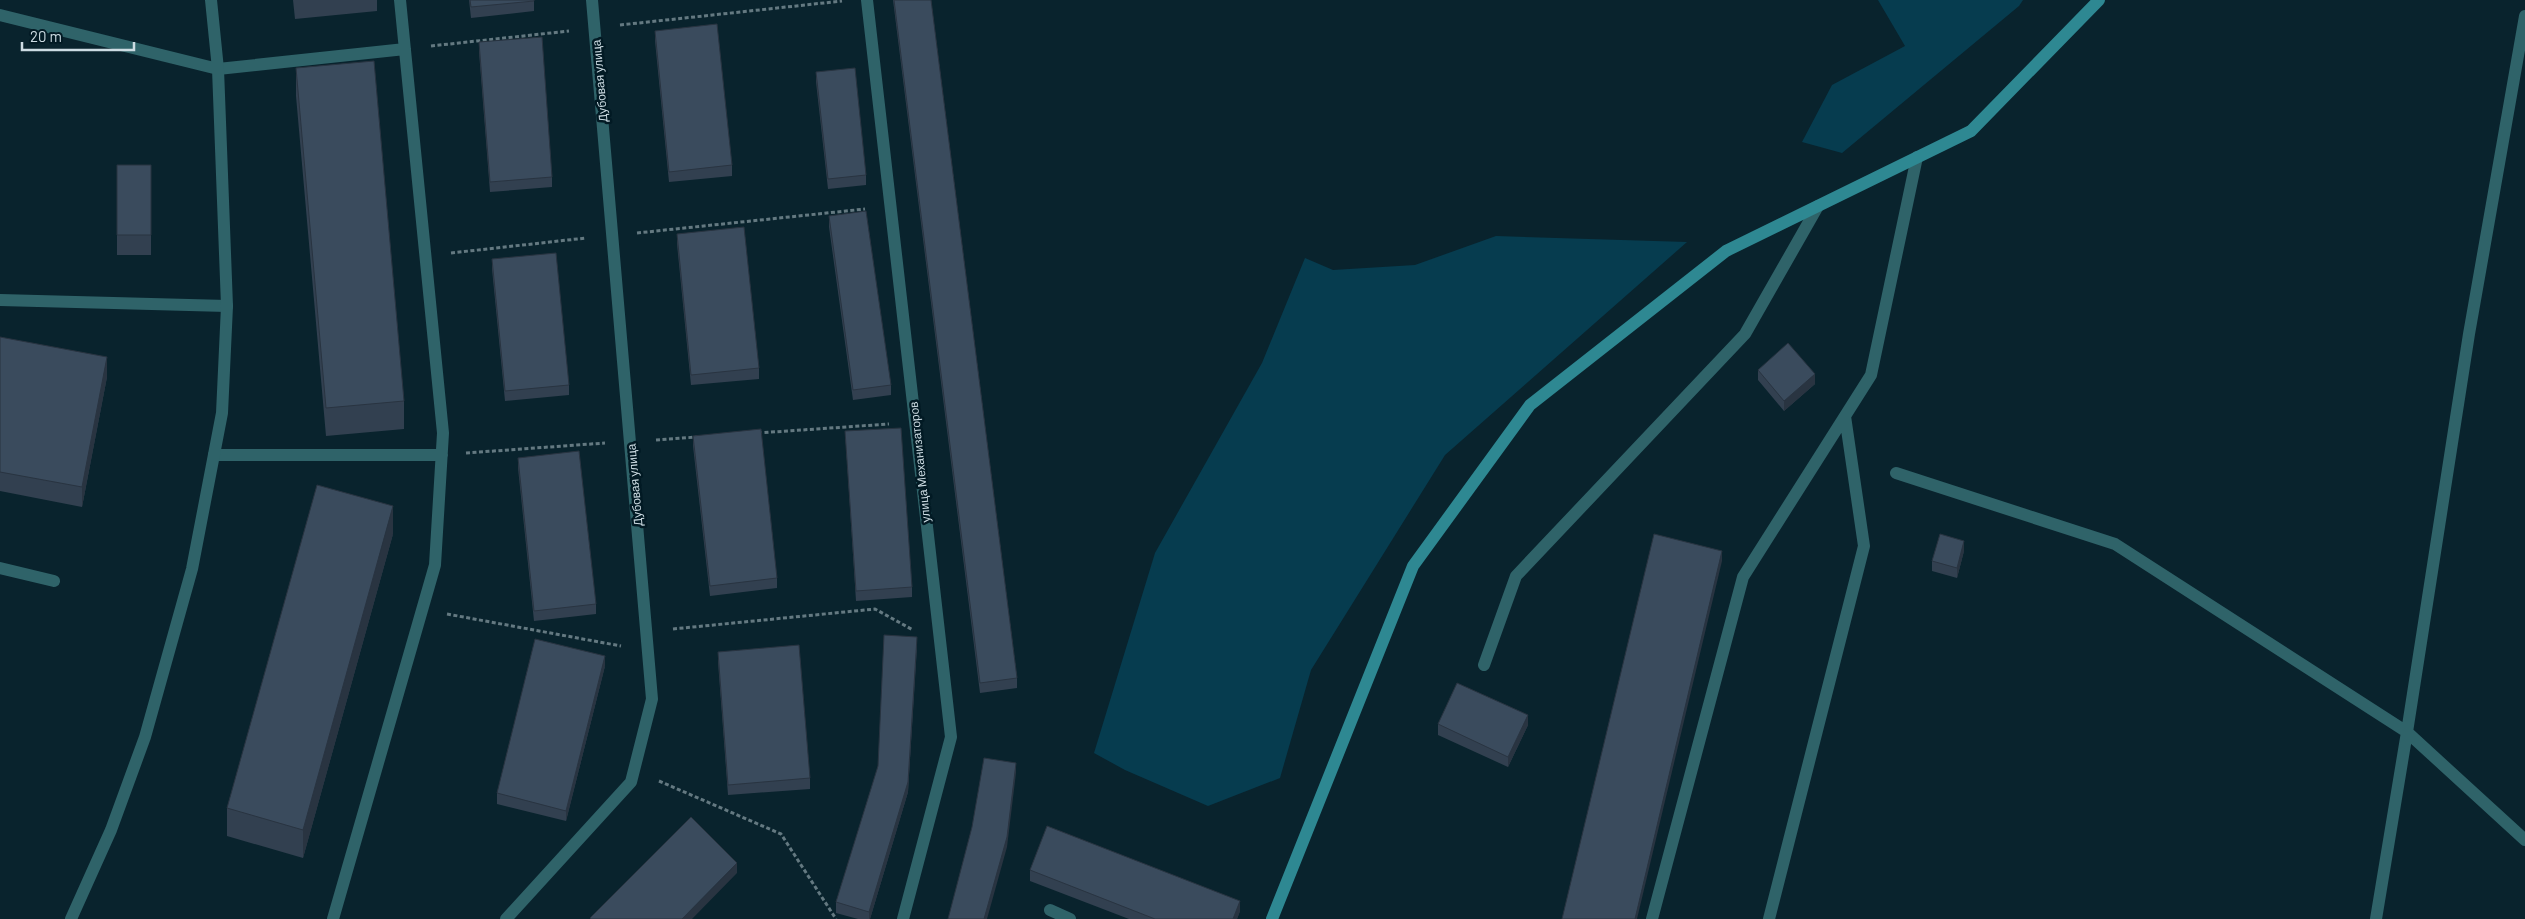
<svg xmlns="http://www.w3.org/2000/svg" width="2525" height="919" viewBox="0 0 2525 919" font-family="Barlow,sans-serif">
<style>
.green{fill:#063c4f}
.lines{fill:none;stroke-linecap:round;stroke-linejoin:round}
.path{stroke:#647981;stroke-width:3;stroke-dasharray:4 2.5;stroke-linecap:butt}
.lane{stroke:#2f6369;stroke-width:12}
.street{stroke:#2f6369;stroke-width:12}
.secondary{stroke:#2e8892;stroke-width:12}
.wall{fill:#324050}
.shaded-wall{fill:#293441}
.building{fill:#3a4b5d;stroke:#293441}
.labels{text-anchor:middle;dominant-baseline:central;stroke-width:5;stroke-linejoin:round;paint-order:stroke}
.street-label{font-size:12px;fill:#cddce3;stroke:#021a24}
</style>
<rect width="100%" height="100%" fill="#09232d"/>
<!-- green -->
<path class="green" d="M 1878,0 L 2023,0 L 2019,6 L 1842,153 L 1802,142 L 1832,85 L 1905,46 Z
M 1496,236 L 1687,242 L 1445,455 L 1311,670 L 1280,778 L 1208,806 L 1125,770 L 1094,753 L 1155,553 L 1262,363 L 1305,258 L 1333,270 L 1415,265 Z"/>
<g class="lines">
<!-- path -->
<path class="path" d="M 620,25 L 842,1
M 431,46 L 569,31
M 637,233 L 865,209
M 451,253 L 586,238
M 758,433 L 889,424
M 656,440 L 697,437
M 466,453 L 605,443
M 447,614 L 621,646
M 673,629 L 875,609 L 913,630
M 659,781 L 781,834 L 836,919"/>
<!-- lane -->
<path class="lane" d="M 2525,16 L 2469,334 L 2407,732 L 2525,840
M 218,69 L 405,49
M 0,300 L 227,306
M 214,455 L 442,455
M 1896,473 L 2115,544 L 2407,732 L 2376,919
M 0,568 L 54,581
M 1484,665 L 1516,576 L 1745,334 L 1818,206
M 1050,910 L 1070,919
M 333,919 L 435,565 L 443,433 L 400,0
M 1652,919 L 1743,577 L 1871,375 L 1917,157
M 1769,919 L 1864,546 L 1845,416"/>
<!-- street -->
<path class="street" d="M 867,0 L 951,737 L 903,919
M 0,15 L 218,69
M 71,919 L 111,830 L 145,737 L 192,569 L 222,413 L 227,306 L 218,69 L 211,0
M 506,919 L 631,782 L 652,699 L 592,0"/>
<!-- secondary -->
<path class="secondary" d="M 1272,919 L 1413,566 L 1530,405 L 1726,251 L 1971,131 L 2099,0"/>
</g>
<!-- wall -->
<path class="wall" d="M 293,0 L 377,0 L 377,11 L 295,19 Z
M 469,0 L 534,0 L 534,11 L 471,18 Z
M 893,0 L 931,0 L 1017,678 L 1017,688 L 980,693 Z
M 655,31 L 732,165 L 732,176 L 669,182 L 655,41 Z
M 479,42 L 552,177 L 552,187 L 490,192 L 479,52 Z
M 296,68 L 404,401 L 404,429 L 326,436 L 296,96 Z
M 816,72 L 866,175 L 866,185 L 828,189 L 816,82 Z
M 117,165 L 151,165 L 151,255 L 117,255 Z
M 829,216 L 891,385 L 891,395 L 853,400 L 829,227 Z
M 677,234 L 759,368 L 759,379 L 691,385 L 677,244 Z
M 492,259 L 569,385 L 569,395 L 505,401 L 492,269 Z
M 0,337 L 107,377 L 82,507 L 0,491 Z
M 1758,370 L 1815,384 L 1784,411 L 1758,380 Z
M 845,431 L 912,587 L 912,597 L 856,601 Z
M 693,436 L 777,578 L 777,588 L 710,596 L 693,446 Z
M 518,458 L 596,604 L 596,614 L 534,621 L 518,468 Z
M 393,534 L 303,858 L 227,836 L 227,808 Z
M 1964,551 L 1957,578 L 1932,571 L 1932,561 Z
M 917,647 L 908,792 L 870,919 L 858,919 L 836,913 L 836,902 Z
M 718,652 L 810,778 L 810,789 L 728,795 L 718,662 Z
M 605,666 L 566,821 L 497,804 L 497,793 Z
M 1438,724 L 1528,725 L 1508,767 L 1438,735 Z
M 1030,870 L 1240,911 L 1237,919 L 1129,919 L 1030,881 Z"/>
<!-- shaded-wall -->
<path class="shaded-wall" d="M 107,357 L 107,377 L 82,507 L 82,487 Z
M 1815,374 L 1815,384 L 1784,411 L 1784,401 Z
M 393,506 L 393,534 L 303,858 L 303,830 Z
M 1964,541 L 1964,551 L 1957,578 L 1957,568 Z
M 1722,551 L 1722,561 L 1637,919 L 1635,919 Z
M 917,637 L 908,792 L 870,919 L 869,919 L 869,912 Z
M 605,656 L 605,666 L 566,821 L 566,811 Z
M 1528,715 L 1528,725 L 1508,767 L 1508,757 Z
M 1016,763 L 1016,773 L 1007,847 L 987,919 L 984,919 Z
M 737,863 L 737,873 L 692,919 L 682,919 Z
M 1240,901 L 1240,911 L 1237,919 L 1233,919 Z"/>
<!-- building -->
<path class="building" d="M 470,0 L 534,0 L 534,1 L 471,7 Z
M 894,0 L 931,0 L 1017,678 L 980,683 Z
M 717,24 L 732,165 L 669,172 L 655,31 Z
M 542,37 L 552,177 L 490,182 L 479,42 Z
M 374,61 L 404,401 L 326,408 L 296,68 Z
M 855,68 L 866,175 L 828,179 L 816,72 Z
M 117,165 L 151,165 L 151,235 L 117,235 Z
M 866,211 L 891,385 L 853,390 L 829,216 Z
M 744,227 L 759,368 L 691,375 L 677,234 Z
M 556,253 L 569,385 L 505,391 L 492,259 Z
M 0,337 L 107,357 L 82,487 L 0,472 Z
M 1788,343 L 1815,374 L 1784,401 L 1758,370 Z
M 901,428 L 912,587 L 856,591 L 845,431 Z
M 761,429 L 777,578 L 710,586 L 693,436 Z
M 579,451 L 596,604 L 534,611 L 518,458 Z
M 317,485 L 393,506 L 303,830 L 227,808 Z
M 1654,534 L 1722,551 L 1635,919 L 1562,919 Z
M 1940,534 L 1964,541 L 1957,568 L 1932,561 Z
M 884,635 L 917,637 L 908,782 L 869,912 L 836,902 L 878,766 Z
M 535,639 L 605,656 L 566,811 L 497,793 Z
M 799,645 L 810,778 L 728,785 L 718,652 Z
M 1457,683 L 1528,715 L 1508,757 L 1438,724 Z
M 984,758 L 1016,763 L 1007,837 L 984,919 L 948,919 L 972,827 Z
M 691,817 L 737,863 L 682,919 L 591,919 L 590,918 Z
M 1047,826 L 1240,901 L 1233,919 L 1155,919 L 1030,870 Z"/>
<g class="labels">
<!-- street labels -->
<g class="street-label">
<text transform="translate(599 81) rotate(-95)">Дубовая улица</text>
<text transform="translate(919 462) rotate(-96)">улица Механизаторов</text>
<text transform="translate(634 485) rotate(-95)">Дубовая улица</text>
</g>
</g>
<!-- scale -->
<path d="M22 42v8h112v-8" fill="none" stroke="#cddce3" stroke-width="2.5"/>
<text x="30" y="42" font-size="15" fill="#cddce3" stroke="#021a24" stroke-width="4" paint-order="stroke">20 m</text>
</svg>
